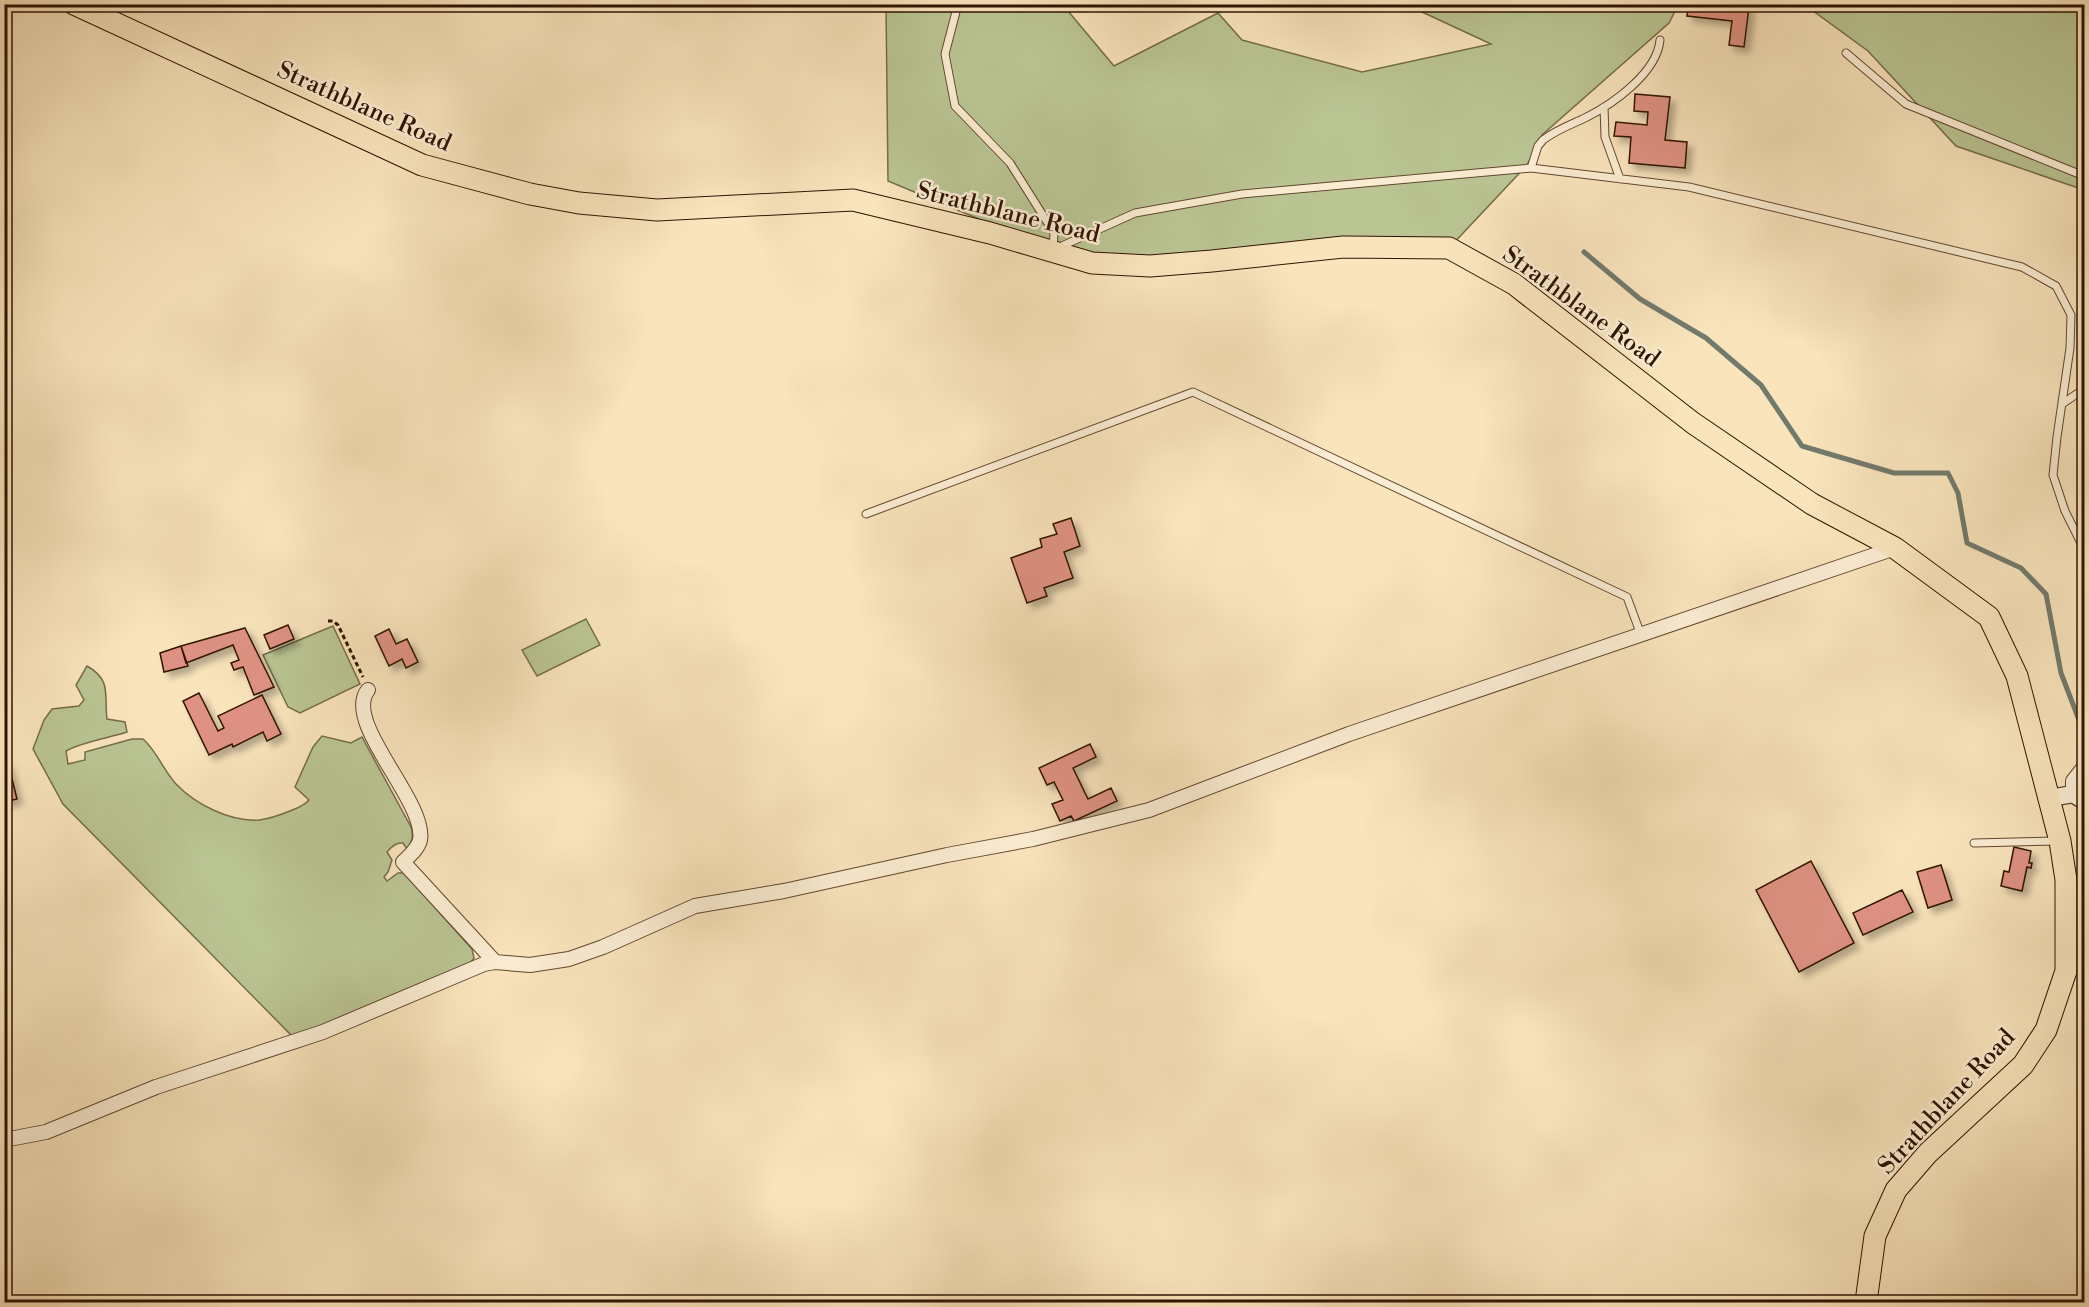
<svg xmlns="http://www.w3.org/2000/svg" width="2089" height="1307" viewBox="0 0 2089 1307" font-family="'Libre Bodoni',serif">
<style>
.green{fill:#bac593;stroke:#756c4a;stroke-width:1.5}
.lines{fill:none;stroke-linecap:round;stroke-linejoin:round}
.stream{stroke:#727a6d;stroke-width:5}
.building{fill:#df9283;stroke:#301300;stroke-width:1.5;filter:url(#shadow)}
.service-casing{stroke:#62472f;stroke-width:9}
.minor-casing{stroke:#62472f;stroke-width:16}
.tertiary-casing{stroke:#62472f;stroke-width:19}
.primary-casing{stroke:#301300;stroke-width:23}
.path{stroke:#301300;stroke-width:3;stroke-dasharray:4.5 3;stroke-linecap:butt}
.service{stroke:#fbedd3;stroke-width:7}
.minor{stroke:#fbedd3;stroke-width:14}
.tertiary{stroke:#fbedd3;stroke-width:16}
.primary{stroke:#f9e4bc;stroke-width:21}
.labels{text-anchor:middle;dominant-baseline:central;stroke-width:5;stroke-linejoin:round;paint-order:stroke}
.street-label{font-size:24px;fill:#301300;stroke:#fbedd3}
</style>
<defs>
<filter id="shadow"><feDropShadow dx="5.5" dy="5.5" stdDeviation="3" flood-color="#0004"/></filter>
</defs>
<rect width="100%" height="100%" fill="#f9e4bc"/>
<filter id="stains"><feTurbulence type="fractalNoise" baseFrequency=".00333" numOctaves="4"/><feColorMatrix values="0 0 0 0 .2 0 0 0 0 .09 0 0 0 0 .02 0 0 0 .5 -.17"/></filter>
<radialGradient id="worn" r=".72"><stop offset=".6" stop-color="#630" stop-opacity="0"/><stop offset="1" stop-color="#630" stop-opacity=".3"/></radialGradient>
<!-- green -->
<path class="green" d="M 886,5 L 1063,5 L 1114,66 L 1218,13 L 1242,40 L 1362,72 L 1491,44 L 1407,5 L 1678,5 L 1669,23 L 1542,135 L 1527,165 L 1449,248 L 1212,261 L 1053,250 L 888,181 Z
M 1805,5 L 2084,5 L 2084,190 L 1956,146 L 1868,51 Z
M 586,619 L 600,645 L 537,676 L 522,650 Z
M 333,626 L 360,684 L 300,713 L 288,707 L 263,655 Z
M 87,666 C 112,680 104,695 107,719 L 125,722 L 127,732 C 109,738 81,742 66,751 L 68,764 L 85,760 L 85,752 L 132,739 L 143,739 C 157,751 163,770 176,784 C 195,804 230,822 259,820 C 269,819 280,815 290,811 C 297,808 304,806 309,800 L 295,787 L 313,747 L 322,736 L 351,743 L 362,737 L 411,827 C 414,836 412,842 407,849 L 403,843 C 396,842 391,847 387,852 L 392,860 L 388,872 L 384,877 L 387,881 L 398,873 L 404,873 L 472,949 L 474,958 L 471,962 L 293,1037 L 63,804 L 33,749 L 44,720 L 52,709 L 79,706 L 84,700 L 76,685 Z"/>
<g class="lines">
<!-- stream -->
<path class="stream" d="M 1584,252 L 1640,299 L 1706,338 L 1761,385 L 1802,446 L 1894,473 L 1948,473 L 1958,493 L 1967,543 L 2021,568 L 2046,594 L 2061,673 L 2084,733"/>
</g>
<!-- building -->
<path class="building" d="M 1688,4 L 1728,4 L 1749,7 L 1744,47 L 1729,45 L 1732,21 L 1687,16 Z
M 1635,94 L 1670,97 L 1665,140 L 1687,142 L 1685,168 L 1629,163 L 1631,137 L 1614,136 L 1616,122 L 1647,125 L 1648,112 L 1634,111 Z
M 1071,518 L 1080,546 L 1064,552 L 1073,578 L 1044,588 L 1047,596 L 1027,603 L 1011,558 L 1042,547 L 1040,539 L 1057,534 L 1053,524 Z
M 288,625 L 294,639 L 270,649 L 264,635 Z
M 245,628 L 274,687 L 254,695 L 243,667 L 234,670 L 231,663 L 239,660 L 233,645 L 186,663 L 181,646 Z
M 389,629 L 396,644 L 407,639 L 418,662 L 406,668 L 402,659 L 389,666 L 375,636 Z
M 181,646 L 188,666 L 164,672 L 160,653 Z
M 199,693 L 218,731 L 224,728 L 218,716 L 262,695 L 281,734 L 267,741 L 263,732 L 233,747 L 232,744 L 209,755 L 183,701 Z
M 1090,744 L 1096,757 L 1073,768 L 1088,799 L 1111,788 L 1117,801 L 1074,821 L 1071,816 L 1060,821 L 1052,804 L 1063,800 L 1054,782 L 1047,785 L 1039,768 Z
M 7,762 L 10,774 L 4,776 L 4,763 Z
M 11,775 L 17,799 L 4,802 L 4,777 Z
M 2014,847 L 2031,851 L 2029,863 L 2032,863 L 2031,868 L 2027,867 L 2022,891 L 2001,886 L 2004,871 L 2009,872 Z
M 1811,861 L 1854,943 L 1799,972 L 1756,890 Z
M 1941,865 L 1952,900 L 1928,908 L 1917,872 Z
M 1902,890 L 1913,912 L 1863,935 L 1853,913 Z"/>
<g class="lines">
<!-- service casing -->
<g class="service-casing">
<path id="service" d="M 958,4 L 945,54 L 955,106 L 1010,163 L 1054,233 L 1053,250 L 1135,213 L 1242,194 L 1531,168 L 1689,187 L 2022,267 L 2056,286 L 2071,315 L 2070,348 L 2057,437 L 2053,475 L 2065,511 L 2084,549
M 1846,53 L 1906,104 L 2084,176
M 1604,107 L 1605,137 L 1620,179
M 1531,168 L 1538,146 L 1543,140 C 1556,130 1570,125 1585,118 C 1613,104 1657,73 1660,40
M 2062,404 L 2084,389
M 866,514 L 1193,392 L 1627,597 L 1641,635
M 1974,843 L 2058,841"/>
</g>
<!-- minor casing -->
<g class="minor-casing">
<path id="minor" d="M 368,690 C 342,722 427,802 420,840 C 418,849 409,856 403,862 L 495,962
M 2073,794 L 2073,781 L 2084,767
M 4,1140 L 46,1132 L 156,1087 L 323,1032 L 484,964 L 495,962 L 530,965 L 569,959 L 603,947 L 695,906 L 784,891 L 947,855 L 1033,839 L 1149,810 L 1349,734 L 1895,548"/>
</g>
<!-- tertiary casing -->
<g class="tertiary-casing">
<path id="tertiary" d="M 2050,798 L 2073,794 L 2084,801"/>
</g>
<!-- primary casing -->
<g class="primary-casing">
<path id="primary" d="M 74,4 L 422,165 L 530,194 L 579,203 L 657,210 L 853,200 L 990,233 L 1092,263 L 1150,266 L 1212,261 L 1343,247 L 1449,248 L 1514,284 L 1693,423 L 1812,504 L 1895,548 L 1989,617 L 2017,676 L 2060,841 L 2066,880 L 2066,971 L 2046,1030 L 2023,1065 L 1928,1153 L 1896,1190 L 1875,1236 L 1866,1302"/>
</g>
<!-- path -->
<path class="path" d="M 328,621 L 333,621 L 338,625 L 363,677"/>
<!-- service -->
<use href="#service" class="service"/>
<!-- minor -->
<use href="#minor" class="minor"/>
<!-- tertiary -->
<use href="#tertiary" class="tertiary"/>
<!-- primary -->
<use href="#primary" class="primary"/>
</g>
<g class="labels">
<!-- street labels -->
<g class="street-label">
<text transform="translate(364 107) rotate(24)">Strathblane Road</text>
<text transform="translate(1008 213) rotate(14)">Strathblane Road</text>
<text transform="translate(1581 307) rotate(36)">Strathblane Road</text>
<text transform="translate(1947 1102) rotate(-47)">Strathblane Road</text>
</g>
</g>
<!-- margin -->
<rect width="2089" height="1307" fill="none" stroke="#f9e4bc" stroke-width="24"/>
<rect x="6" y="6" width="2077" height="1295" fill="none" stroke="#301300" stroke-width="3"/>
<rect x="12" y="12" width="2065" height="1283" fill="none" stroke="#301300" stroke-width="1.5"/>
<rect width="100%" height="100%" filter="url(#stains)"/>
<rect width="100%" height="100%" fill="url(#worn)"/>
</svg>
